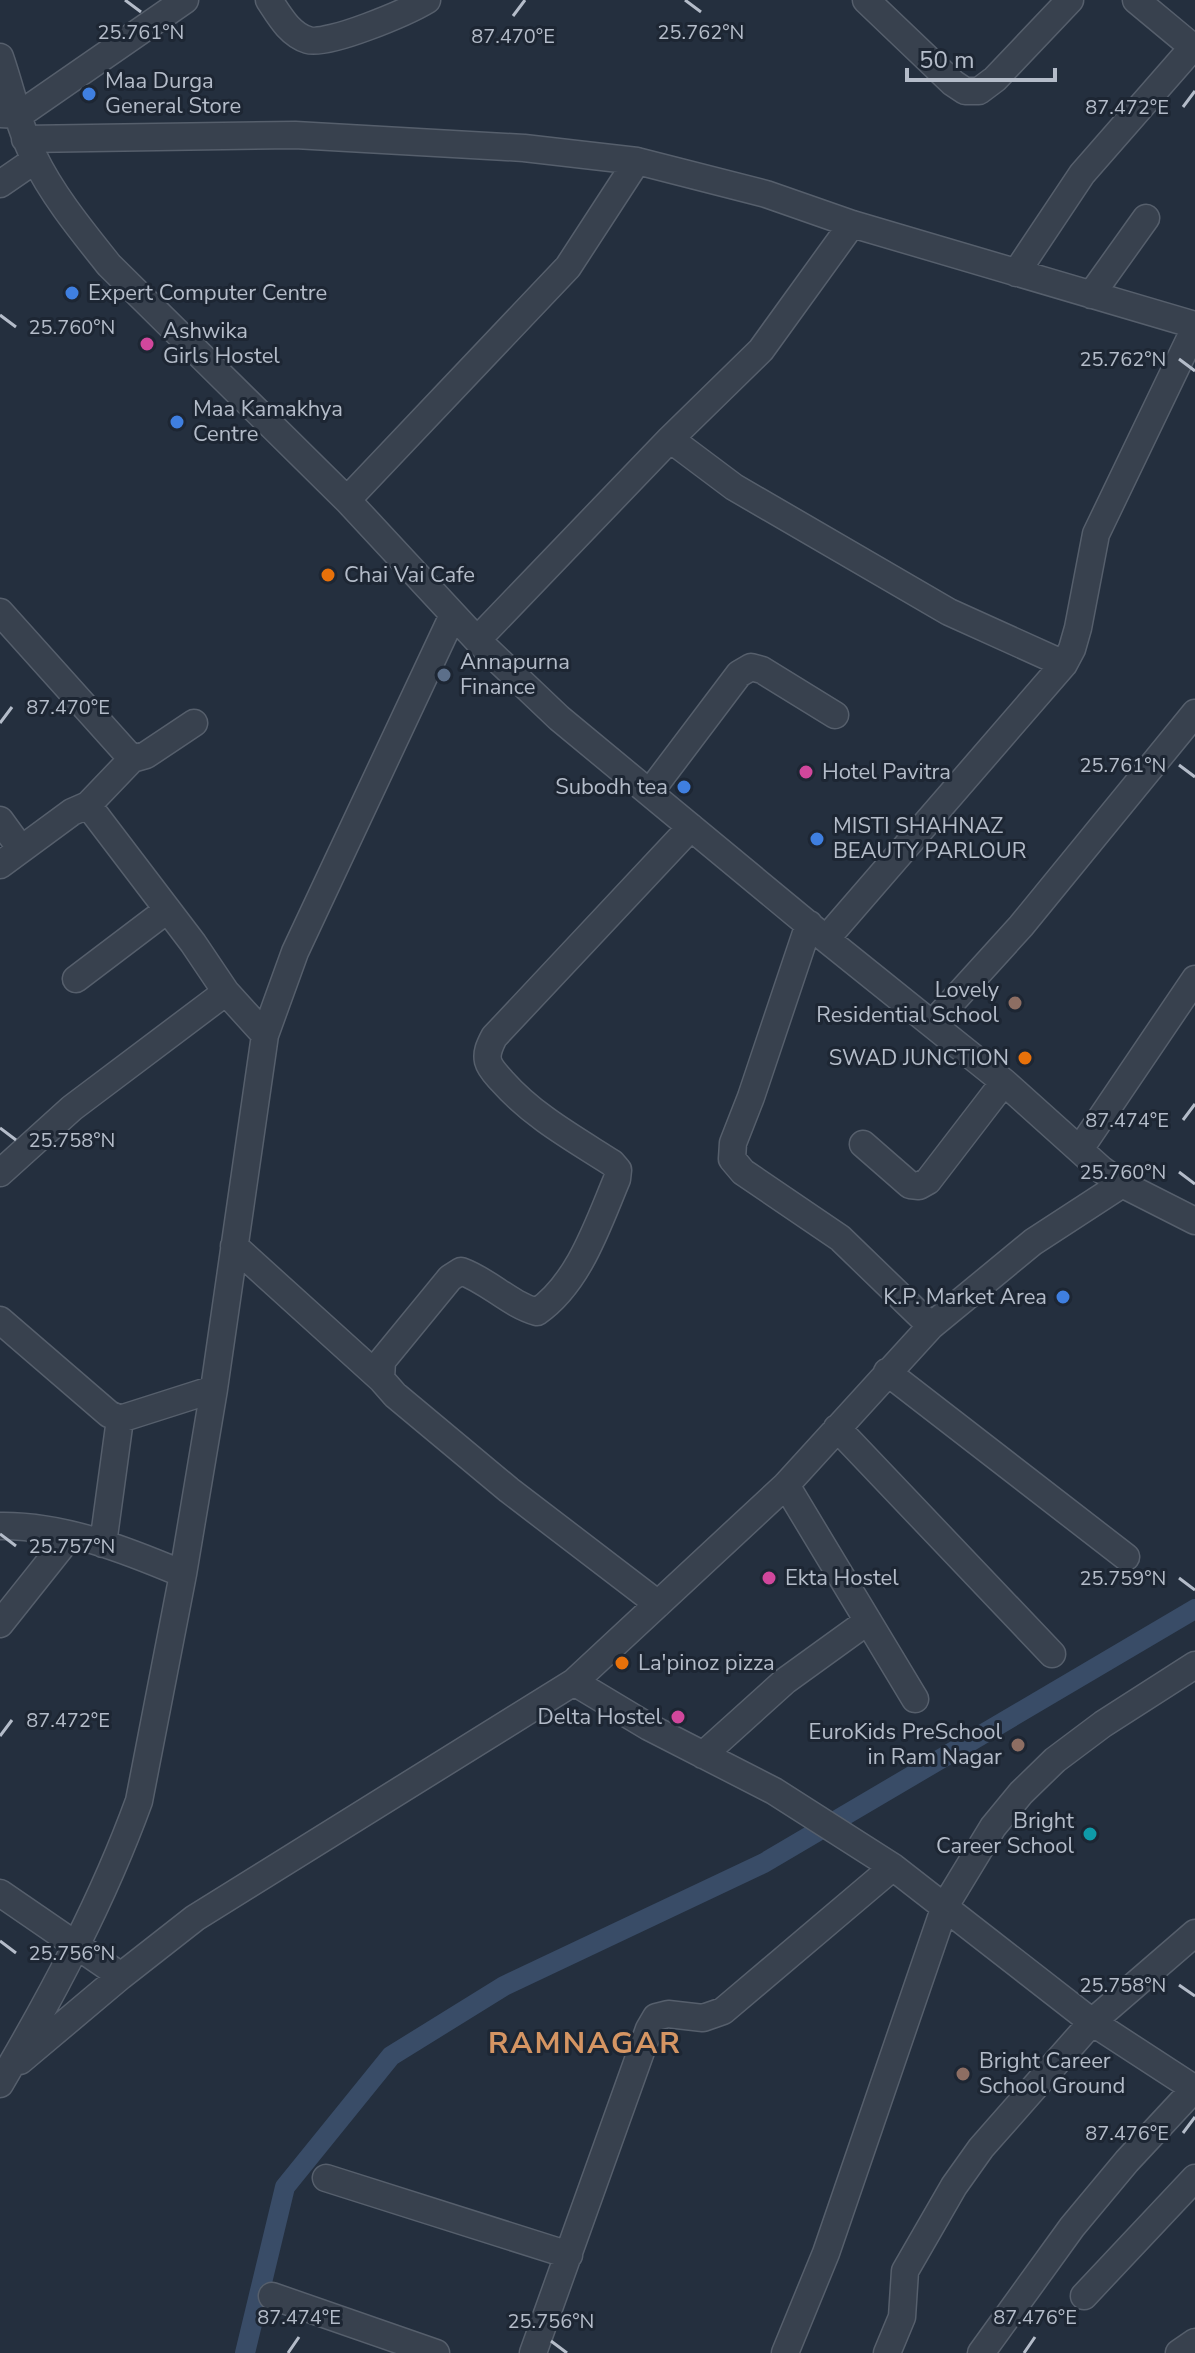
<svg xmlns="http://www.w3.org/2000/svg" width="1195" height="2353" viewBox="0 0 1195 2353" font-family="'Nunito Sans',sans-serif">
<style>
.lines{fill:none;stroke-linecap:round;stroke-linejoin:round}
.canal{stroke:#394c67;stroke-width:20}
.minor-casing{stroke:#565f6c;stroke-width:29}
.minor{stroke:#38414e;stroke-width:26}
.ticks{fill:none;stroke:#b4bcc9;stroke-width:3}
.shop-dot{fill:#3f7fe0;stroke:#1d2633;stroke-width:3}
.hotel-dot{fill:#d1479c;stroke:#1d2633;stroke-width:3}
.food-dot{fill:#e8710a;stroke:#1d2633;stroke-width:3}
.service-dot{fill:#5c6f8a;stroke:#1d2633;stroke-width:3}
.education-dot{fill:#8d6e63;stroke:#1d2633;stroke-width:3}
.culture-dot{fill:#0f9aa8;stroke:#1d2633;stroke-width:3}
.labels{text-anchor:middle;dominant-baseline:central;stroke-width:6;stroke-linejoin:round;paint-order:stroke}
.poi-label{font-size:22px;fill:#b4bcc9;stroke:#1d2633;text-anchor:start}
.district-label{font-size:30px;font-weight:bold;letter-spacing:2px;fill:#d59563;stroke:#1d2633}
.ticks-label{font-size:20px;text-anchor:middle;fill:#b4bcc9;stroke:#1d2633;stroke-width:6;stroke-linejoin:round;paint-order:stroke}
</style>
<rect width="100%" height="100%" fill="#242f3e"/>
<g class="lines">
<!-- canal -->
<path class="canal" d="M 245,2353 L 285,2187 L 391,2056 L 504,1986 L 764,1863 L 1195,1609"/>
<!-- minor casing -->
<g class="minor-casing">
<path id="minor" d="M 269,0 C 279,15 289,34 308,40 C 328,46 407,12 427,0
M 866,0 L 953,83 L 965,91 L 979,91 L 995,79 L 1070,0
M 1136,0 L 1195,49
M 0,57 C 11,88 19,128 34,157 C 53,196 82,231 109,265 L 347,500 L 477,640 L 559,718 L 826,939 L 1004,1082 L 1102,1170 L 1122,1184 L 1195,1221
M 0,114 L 19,115 L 185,0
M 25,139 L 295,135 L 524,148 L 637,161 L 766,194 L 852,224 L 1195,325
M 0,184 L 35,160
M 1016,273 L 1082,174 L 1193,47
M 1091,295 L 1146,218
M 670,439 L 734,487 L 949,612 L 1064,664
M 347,500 L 568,267 L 637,161
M 0,612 L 132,759
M 477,640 L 670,439 L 761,350 L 852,224
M 650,792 L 739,674 L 751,667 L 762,670 L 835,715
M 88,805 L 193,943 L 226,992 L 265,1035
M 0,820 L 21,849
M 0,865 L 72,812 L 88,805 L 132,759 L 146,755 L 194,723
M 809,924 L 751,1097 L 733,1143 L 732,1159 L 743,1172 L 840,1238 L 931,1326
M 826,939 L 1064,664 L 1072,649 L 1078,628 L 1096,534 L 1195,328
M 76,979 L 167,910
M 933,1023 L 1021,926 L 1195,713
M 863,1144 L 910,1185 L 919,1186 L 928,1181 L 1004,1082
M 1080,1149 L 1195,979
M 0,1173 L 72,1108 L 226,992
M 234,1246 L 381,1379
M 0,1320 L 109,1414 L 120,1419 L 214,1389
M 887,1372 L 1126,1557
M 837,1428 L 1052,1654
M 786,1485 L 915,1699
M 0,1526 C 63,1525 126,1550 183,1574
M 103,1544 L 120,1419
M 658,1604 L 509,1490 L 395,1395 L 381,1379 L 382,1361 L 450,1278 L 461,1271 C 489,1281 509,1304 537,1312 C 579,1283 598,1224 617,1179 L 618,1170 L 612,1163 C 573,1138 533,1116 502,1081 C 497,1075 490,1069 488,1061 C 486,1052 490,1045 494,1037 L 691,827
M 0,1624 L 70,1536
M 574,1682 L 649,1727 L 774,1791 L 893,1867 L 1092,2022 L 1195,2089
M 703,1755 L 785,1681 L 868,1621
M 0,1893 L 121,1976
M 20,2061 L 121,1976 L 195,1918 L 574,1682 L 786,1485 L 931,1326 L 1033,1242 L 1122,1184
M 0,2084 C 53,1994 103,1900 139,1801 L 183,1574 L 214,1389 L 265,1035 L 295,952 L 453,615
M 326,2178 L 569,2255
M 272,2296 L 436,2353
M 1084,2296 L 1195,2178
M 533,2353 L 649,2029 L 656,2017 L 668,2014 L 703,2018 L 723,2011 L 893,1867
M 785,2353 L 826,2253 L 945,1906 L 993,1827 L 1021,1793 L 1055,1760 L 1103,1724 L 1195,1665
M 887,2353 L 902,2317 L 905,2271 L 954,2186 L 981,2148 L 1092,2022 L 1195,1933
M 981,2353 L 1072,2227 L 1127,2161 L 1195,2088
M 1179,2353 L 1195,2342"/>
</g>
<!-- minor -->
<use href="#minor" class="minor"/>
</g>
<!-- ticks -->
<path class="ticks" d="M 125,0 L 141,12M 685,0 L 701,12M 513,16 L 525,0M 1183,107 L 1195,91M 0,315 L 16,327M 1179,359 L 1195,371M 0,723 L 12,707M 1179,765 L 1195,777M 1183,1120 L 1195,1104M 0,1128 L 16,1140M 1179,1172 L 1195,1184M 0,1534 L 16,1546M 1179,1578 L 1195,1590M 0,1736 L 12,1720M 0,1941 L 16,1953M 1179,1985 L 1195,1996M 1183,2133 L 1195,2117M 551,2341 L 567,2353M 288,2353 L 299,2337M 1024,2353 L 1035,2337"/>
<!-- markers -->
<g class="shop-dot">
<circle cx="89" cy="94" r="8"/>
<circle cx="72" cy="293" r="8"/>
<circle cx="177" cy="422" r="8"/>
<circle cx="684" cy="787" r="8"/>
<circle cx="817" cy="839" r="8"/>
<circle cx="1063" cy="1297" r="8"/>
</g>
<g class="hotel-dot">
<circle cx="147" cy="344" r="8"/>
<circle cx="806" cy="772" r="8"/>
<circle cx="769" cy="1578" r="8"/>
<circle cx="678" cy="1717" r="8"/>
</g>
<g class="food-dot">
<circle cx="328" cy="575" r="8"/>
<circle cx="1025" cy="1058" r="8"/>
<circle cx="622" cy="1663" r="8"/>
</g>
<circle class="service-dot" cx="444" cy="675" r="8"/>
<g class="education-dot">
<circle cx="1015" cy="1003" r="8"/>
<circle cx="1018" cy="1745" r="8"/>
<circle cx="963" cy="2074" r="8"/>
</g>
<circle class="culture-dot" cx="1090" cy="1834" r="8"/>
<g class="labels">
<!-- poi labels -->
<g class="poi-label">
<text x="105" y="81">Maa Durga<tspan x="105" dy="25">General Store</tspan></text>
<text x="88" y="293">Expert Computer Centre</text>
<text x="163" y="331">Ashwika<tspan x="163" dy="25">Girls Hostel</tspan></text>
<text x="193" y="409">Maa Kamakhya<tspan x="193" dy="25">Centre</tspan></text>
<text x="344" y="575">Chai Vai Cafe</text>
<text x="460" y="662">Annapurna<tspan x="460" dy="25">Finance</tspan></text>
<text x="822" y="772">Hotel Pavitra</text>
<text x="668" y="787" text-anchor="end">Subodh tea</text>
<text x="833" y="826">MISTI SHAHNAZ<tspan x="833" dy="25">BEAUTY PARLOUR</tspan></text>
<text x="999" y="990" text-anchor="end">Lovely<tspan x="999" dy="25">Residential School</tspan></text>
<text x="1009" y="1058" text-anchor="end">SWAD JUNCTION</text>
<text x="1047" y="1297" text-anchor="end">K.P. Market Area</text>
<text x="785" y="1578">Ekta Hostel</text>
<text x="638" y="1663">La'pinoz pizza</text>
<text x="662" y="1717" text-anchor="end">Delta Hostel</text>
<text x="1002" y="1732" text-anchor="end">EuroKids PreSchool<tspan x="1002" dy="25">in Ram Nagar</tspan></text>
<text x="1074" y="1821" text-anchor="end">Bright<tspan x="1074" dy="25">Career School</tspan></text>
<text x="979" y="2061">Bright Career<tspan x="979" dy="25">School Ground</tspan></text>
</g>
<!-- district labels -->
<g class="district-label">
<text x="585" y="2043">RAMNAGAR</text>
</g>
</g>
<g class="ticks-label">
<text x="141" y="39">25.761°N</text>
<text x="701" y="39">25.762°N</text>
<text x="513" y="43">87.470°E</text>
<text x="1127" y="114">87.472°E</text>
<text x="72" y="334">25.760°N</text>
<text x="1123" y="366">25.762°N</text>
<text x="68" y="714">87.470°E</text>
<text x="1123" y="772">25.761°N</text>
<text x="1127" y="1127">87.474°E</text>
<text x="72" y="1147">25.758°N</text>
<text x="1123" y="1179">25.760°N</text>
<text x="72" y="1553">25.757°N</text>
<text x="1123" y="1585">25.759°N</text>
<text x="68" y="1727">87.472°E</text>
<text x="72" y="1960">25.756°N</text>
<text x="1123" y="1992">25.758°N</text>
<text x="1127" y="2140">87.476°E</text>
<text x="299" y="2324">87.474°E</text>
<text x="1035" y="2324">87.476°E</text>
<text x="551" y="2328">25.756°N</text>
</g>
<!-- scale -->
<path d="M907 68v12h148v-12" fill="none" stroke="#b4bcc9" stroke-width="4"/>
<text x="919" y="68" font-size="24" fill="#b4bcc9" stroke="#1d2633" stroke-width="6" paint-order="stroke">50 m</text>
</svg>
